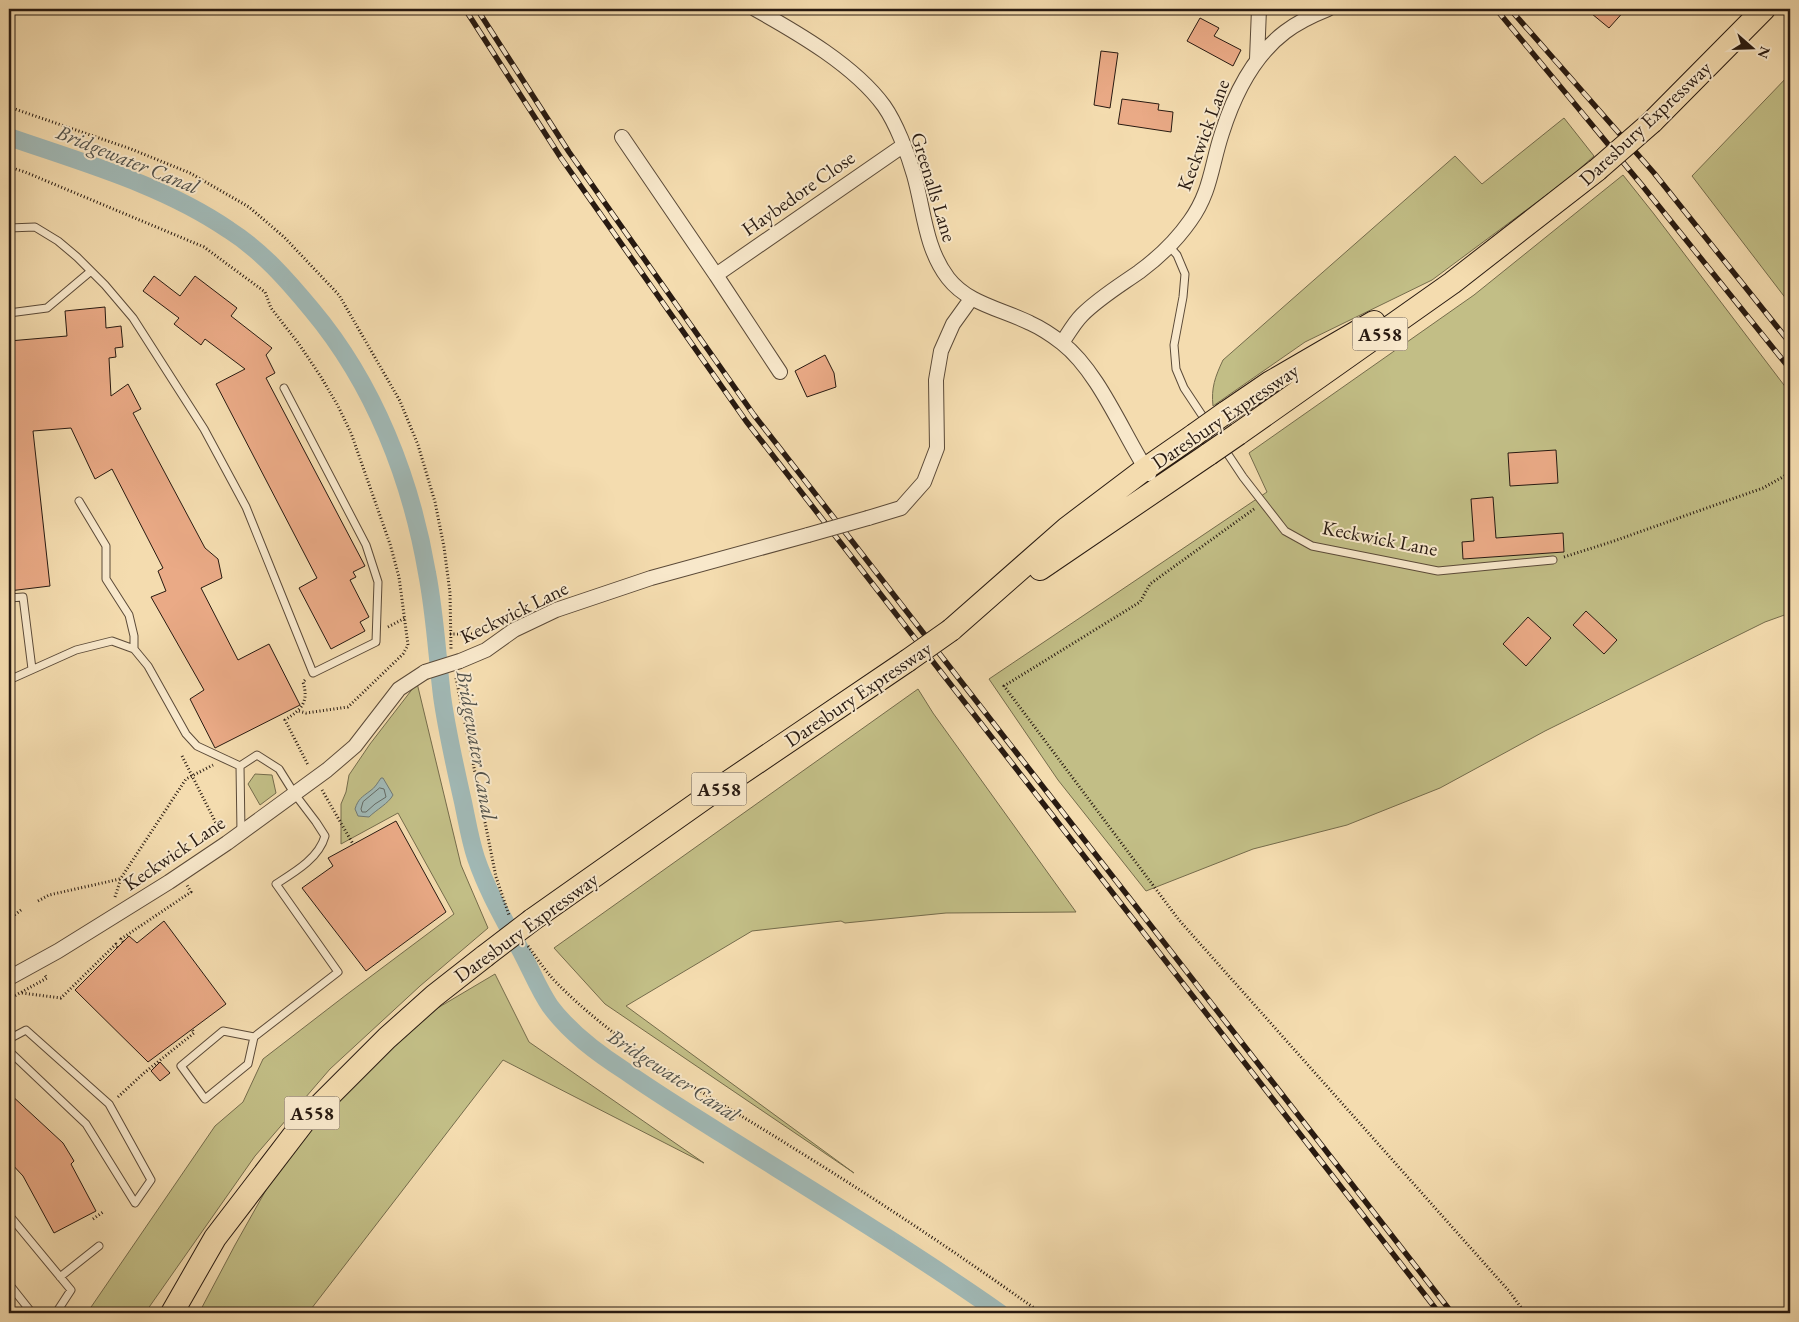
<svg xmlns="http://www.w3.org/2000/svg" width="1799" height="1322" viewBox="0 0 1799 1322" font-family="'EB Garamond',serif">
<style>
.green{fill:#c2be86;stroke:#756c4c}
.water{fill:#a1b9b6;stroke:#717974}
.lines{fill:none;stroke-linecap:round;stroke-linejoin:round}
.shore{stroke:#646a64;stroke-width:1}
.canal{stroke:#a1b9b6;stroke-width:18}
.building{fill:#eaaa86;stroke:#281a11}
.service-casing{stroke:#5b4a38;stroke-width:9}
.minor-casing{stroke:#5b4a38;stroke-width:16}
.primary-casing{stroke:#281a11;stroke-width:24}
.path{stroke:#281a11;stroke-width:3;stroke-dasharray:1 2.5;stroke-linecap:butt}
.service{stroke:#f8e8cb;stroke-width:7}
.minor{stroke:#f8e8cb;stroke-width:14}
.primary{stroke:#f4dcaf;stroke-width:22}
.rail-casing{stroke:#281a11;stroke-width:5.5}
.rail{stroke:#f8e8cb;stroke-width:4;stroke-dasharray:11;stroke-linecap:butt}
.minor-bridge-casing{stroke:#5b4a38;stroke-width:16;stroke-linecap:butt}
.primary-bridge-casing{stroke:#281a11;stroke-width:24;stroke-linecap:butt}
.minor-bridge{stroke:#f8e8cb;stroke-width:14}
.primary-bridge{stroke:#f4dcaf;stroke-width:22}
.labels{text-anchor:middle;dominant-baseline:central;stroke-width:4;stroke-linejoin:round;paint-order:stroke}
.shield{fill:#f8e8cb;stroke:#665849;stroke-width:1}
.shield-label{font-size:19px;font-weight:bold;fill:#281a11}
.street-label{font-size:20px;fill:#281a11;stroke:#f8e8cb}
.water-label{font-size:21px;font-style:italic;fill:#52524b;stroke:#f8e8cb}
</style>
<rect width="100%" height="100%" fill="#f4dcaf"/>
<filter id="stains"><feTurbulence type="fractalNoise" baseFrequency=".004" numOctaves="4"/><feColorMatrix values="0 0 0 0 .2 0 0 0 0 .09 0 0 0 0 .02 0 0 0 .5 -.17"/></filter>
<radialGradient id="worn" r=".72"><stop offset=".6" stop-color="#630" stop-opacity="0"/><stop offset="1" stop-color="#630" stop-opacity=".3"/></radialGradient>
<!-- green -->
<path class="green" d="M 1790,74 L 1790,304 L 1692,176 Z
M 1564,118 L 1594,156 L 1568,179 L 1432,280 L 1305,342 L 1213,406 C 1211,388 1215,377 1223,360 L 1455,156 L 1482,184 Z
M 1623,175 L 1654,214 L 1790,393 L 1790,613 L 1765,622 L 1545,731 L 1440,788 L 1347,825 L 1253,849 L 1146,891 L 1058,780 L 989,679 L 1267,492 L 1249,453 L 1474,295 Z
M 417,683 L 461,865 L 488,928 L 420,986 L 330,1069 L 255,1156 L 145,1313 L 87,1313 L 215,1126 L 243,1102 L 263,1059 L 346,995 L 454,914 L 398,813 L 341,844 L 341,804 L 346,792 L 349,775 L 370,744 Z
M 918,689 L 933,713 L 1076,912 L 946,913 L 845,923 L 841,921 L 752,931 L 626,1006 L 854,1173 L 605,1004 L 554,948 Z
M 255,774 L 272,775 L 276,793 L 260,805 L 248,784 Z
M 495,974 L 529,1042 L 704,1163 L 503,1060 L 308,1313 L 199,1313 L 235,1245 L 306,1119 L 387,1038 Z"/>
<!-- water -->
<path class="water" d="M 381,778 L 383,778 L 393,795 C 389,803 376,810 369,817 L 358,816 L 355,809 C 358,799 362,797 370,791 C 375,788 378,782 381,778 Z"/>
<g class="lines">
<!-- shore -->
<path class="shore" d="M 380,788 L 384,789 L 386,797 L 375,804 L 366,812 L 362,812 L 361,809 L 363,802 Z"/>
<!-- canal -->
<path class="canal" d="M 9,137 C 84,163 163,185 229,230 C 262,251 288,281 312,310 C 374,384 411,479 427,573 C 435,614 437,655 442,696 C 447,732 455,767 463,802 C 467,821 470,840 476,858 C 488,893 506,923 523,955 C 532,972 539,990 550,1006 C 570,1033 597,1053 625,1071 C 656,1093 689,1113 722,1134 C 816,1193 910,1250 1000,1313"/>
</g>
<!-- building -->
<path class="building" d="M 1586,9 L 1626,9 L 1609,28 Z
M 1200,18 L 1219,28 L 1214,36 L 1241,50 L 1233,66 L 1187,41 Z
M 1101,51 L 1118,53 L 1110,108 L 1094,105 Z
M 1122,99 L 1159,104 L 1158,110 L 1173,112 L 1171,132 L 1118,124 Z
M 154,276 L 180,296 L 195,276 L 237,308 L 231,316 L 272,348 L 266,355 L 275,373 L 266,378 L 365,566 L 353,572 L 356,577 L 350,580 L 369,617 L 360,622 L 365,631 L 331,649 L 299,588 L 317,578 L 216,384 L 245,369 L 205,339 L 201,345 L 174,324 L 179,318 L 143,291 Z
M 105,307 L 106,328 L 121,326 L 123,347 L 115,348 L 116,357 L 109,358 L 111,396 L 128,384 L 141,409 L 133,413 L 205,548 L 218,559 L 222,578 L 201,588 L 238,660 L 269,644 L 300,705 L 215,748 L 190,699 L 204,690 L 151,597 L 166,591 L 158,571 L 163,568 L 112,469 L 95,479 L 71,428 L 33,431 L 50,586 L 9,591 L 9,341 L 67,336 L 65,311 Z
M 825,355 L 834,373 L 836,387 L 807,397 L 795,371 Z
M 1556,450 L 1558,483 L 1510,486 L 1508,453 Z
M 1493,497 L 1496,538 L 1563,533 L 1564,552 L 1463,559 L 1462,542 L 1474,541 L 1471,499 Z
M 1586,611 L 1617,640 L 1604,654 L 1573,625 Z
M 1528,617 L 1551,638 L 1526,666 L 1503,644 Z
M 396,821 L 446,912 L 366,971 L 302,888 L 333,866 L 328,858 Z
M 164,921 L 226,1004 L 148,1062 L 75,990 L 129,936 L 137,943 Z
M 160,1062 L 170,1073 L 160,1081 L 151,1071 Z
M 9,1093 L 63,1143 L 74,1161 L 71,1164 L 96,1211 L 54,1233 L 23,1176 L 9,1161 Z"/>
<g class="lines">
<!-- service casing -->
<g class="service-casing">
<path id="service" d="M 9,228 L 35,227 L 58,241 L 77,257 L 105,285 L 133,318 L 204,429 L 246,507 L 313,673 L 376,642 L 378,582 L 366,545 L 284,388
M 1169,246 L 1177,255 L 1185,274 L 1183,297 L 1174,345 L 1176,369 L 1184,388 L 1243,477 L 1285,531 L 1312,546 L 1438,571 L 1553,560
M 9,313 L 47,308 L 91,271
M 79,501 L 106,546 L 106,579 L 129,615 L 134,636 L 134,649
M 9,598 L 23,597 L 32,669
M 9,680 L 76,650 L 112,641 L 134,649 L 148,666 L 186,734 L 197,746 L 240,766
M 240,766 L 257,755 L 279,769 L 294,793 L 316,822 L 325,836 C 319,858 295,872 276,884 L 338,972 L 254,1037 L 248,1064 L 205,1099 L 181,1066 L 223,1031 L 254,1037
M 240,766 L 241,832
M 9,1039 L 26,1030 L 109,1104 L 151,1180 L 135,1203 L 86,1124 L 9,1051
M 9,1215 L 71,1290 L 56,1313
M 60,1277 L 99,1246
M 9,1284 L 32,1313"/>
</g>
<!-- minor casing -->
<g class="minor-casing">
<path id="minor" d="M 755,9 C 798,33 855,66 884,106 C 896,123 908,154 914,175 C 924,210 925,248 948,278 C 968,304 1002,309 1030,323 C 1041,328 1053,336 1062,343 C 1099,372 1123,434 1149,474
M 1257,59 L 1259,9
M 622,137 L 716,275 L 904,145
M 716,275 L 780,372
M 1062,343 C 1068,334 1074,323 1082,315 C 1099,298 1119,286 1139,272 C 1158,258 1176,241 1190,221 C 1211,192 1211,166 1222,133 C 1234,95 1252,57 1285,32 C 1298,22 1313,15 1328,9
M 868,518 L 901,508 L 924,482 L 937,448 L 936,380 L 941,351 L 953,324 L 971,299
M 460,661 L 486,650 L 514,630 L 556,610 L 651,578 L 808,535
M 9,978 L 58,951 L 169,882 L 227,843 L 327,770 L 355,746 L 399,689 L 425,672"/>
</g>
<!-- primary casing -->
<g class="primary-casing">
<path id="primary" d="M 1652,122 L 1764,9
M 1225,413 L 1269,383 L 1374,322
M 1238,434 L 1452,283 L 1597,170
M 1040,569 L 1209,454
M 951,630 L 1067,528 L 1145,469 L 1194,435
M 532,920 L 712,793 L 907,661
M 172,1313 L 215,1238 L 306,1119 L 387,1038 L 434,996 L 485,956"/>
</g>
<!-- path -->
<path class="path" d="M 9,107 L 131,149 L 190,173 L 249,207 L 284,237 L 339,295 L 400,401 L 418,445 L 435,502 L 444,547 L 450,593 L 451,649
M 9,167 L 25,172 L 204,247 L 265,292 L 271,308 L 299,344 L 321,377 L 338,406 L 351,433 L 390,544 L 399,577 L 408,645 L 403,654 L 348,707 L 306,713 L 299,711
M 1254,509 L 1150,584 L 1140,602 L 1004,686 L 1179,920 L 1509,1291 L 1525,1313
M 1564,557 L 1614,541 L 1763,488 L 1790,473
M 388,627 L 405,618
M 450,634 L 478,634 L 479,636
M 456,678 L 496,877 L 509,915
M 305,680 L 303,682 C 309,702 302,709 285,720 L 308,765
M 182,756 L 220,831
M 322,790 L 353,844
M 115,897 L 121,878 L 186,779 L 213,765
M 38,901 L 49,895 L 120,879
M 9,919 L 21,910
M 123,942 L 121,939 L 191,892 L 187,885
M 528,946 C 536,957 544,969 553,979 C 621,1050 708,1094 790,1146 C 876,1199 960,1255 1041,1313
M 22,993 L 61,998 L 116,944 L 118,948
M 9,999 L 47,978 L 44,974
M 118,1097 L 144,1073 L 194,1033 L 192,1029
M 93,1219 L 103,1212"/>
<!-- service -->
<use href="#service" class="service"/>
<!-- minor -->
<use href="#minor" class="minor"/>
<!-- primary -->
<use href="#primary" class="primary"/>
<!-- rail casing -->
<g class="rail-casing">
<path id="rail" d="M 465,9 L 561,158 L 746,421 L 1439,1313
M 477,9 L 569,152 L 754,415 L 1452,1313
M 1496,9 L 1641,184 L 1790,369
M 1510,9 L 1654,173 L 1790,343"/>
</g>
<!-- rail -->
<use href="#rail" class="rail"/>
<!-- minor-bridge casing -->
<g class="minor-bridge-casing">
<path id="minor-bridge" d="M 808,535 L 868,518
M 425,672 L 460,661"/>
</g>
<!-- primary-bridge casing -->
<g class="primary-bridge-casing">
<path id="primary-bridge" d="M 1597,170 L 1652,122
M 1194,435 L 1225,413
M 1209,454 L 1238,434
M 907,661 L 951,630
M 485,956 L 532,920"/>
</g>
<!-- minor-bridge -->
<use href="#minor-bridge" class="minor-bridge"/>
<!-- primary-bridge -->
<use href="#primary-bridge" class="primary-bridge"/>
</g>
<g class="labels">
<!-- shield labels -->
<g class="shield">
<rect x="1352.5" y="317.5" width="55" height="33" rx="4"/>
<rect x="691.5" y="772.5" width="55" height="33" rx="4"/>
<rect x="284.5" y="1096.5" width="55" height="33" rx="4"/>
</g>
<g class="shield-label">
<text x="1380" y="334">A558</text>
<text x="719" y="789">A558</text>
<text x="312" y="1113">A558</text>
</g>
<!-- street labels -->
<g class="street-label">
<text transform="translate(1645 123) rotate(-43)">Daresbury Expressway</text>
<text transform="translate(1203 135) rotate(-70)">Keckwick Lane</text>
<text transform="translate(934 187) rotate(73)">Greenalls Lane</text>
<text transform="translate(798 193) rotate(-35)">Haybedore Close</text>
<text transform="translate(1225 416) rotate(-34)">Daresbury Expressway</text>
<text transform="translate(1380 538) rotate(11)">Keckwick Lane</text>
<text transform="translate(514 612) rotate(-26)">Keckwick Lane</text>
<text transform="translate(858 694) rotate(-34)">Daresbury Expressway</text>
<text transform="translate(174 853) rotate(-34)">Keckwick Lane</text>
<text transform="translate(526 927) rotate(-36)">Daresbury Expressway</text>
</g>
<!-- water labels -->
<g class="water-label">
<text transform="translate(128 159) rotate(22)">Bridgewater Canal</text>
<text transform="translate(477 745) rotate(80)">Bridgewater Canal</text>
<text transform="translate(674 1075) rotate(33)">Bridgewater Canal</text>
</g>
</g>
<!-- margin -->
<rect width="1799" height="1322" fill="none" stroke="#f4dcaf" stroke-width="30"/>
<rect x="10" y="10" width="1779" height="1302" fill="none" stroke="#281a11" stroke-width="2.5"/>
<rect x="15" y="15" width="1769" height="1292" fill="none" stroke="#281a11"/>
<!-- north arrow -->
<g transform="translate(1752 48) rotate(110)" stroke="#f8e8cb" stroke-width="4" paint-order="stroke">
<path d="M0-4L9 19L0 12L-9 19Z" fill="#281a11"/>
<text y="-8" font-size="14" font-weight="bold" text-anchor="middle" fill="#281a11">N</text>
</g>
<rect width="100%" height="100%" filter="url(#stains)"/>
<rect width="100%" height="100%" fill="url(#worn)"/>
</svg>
